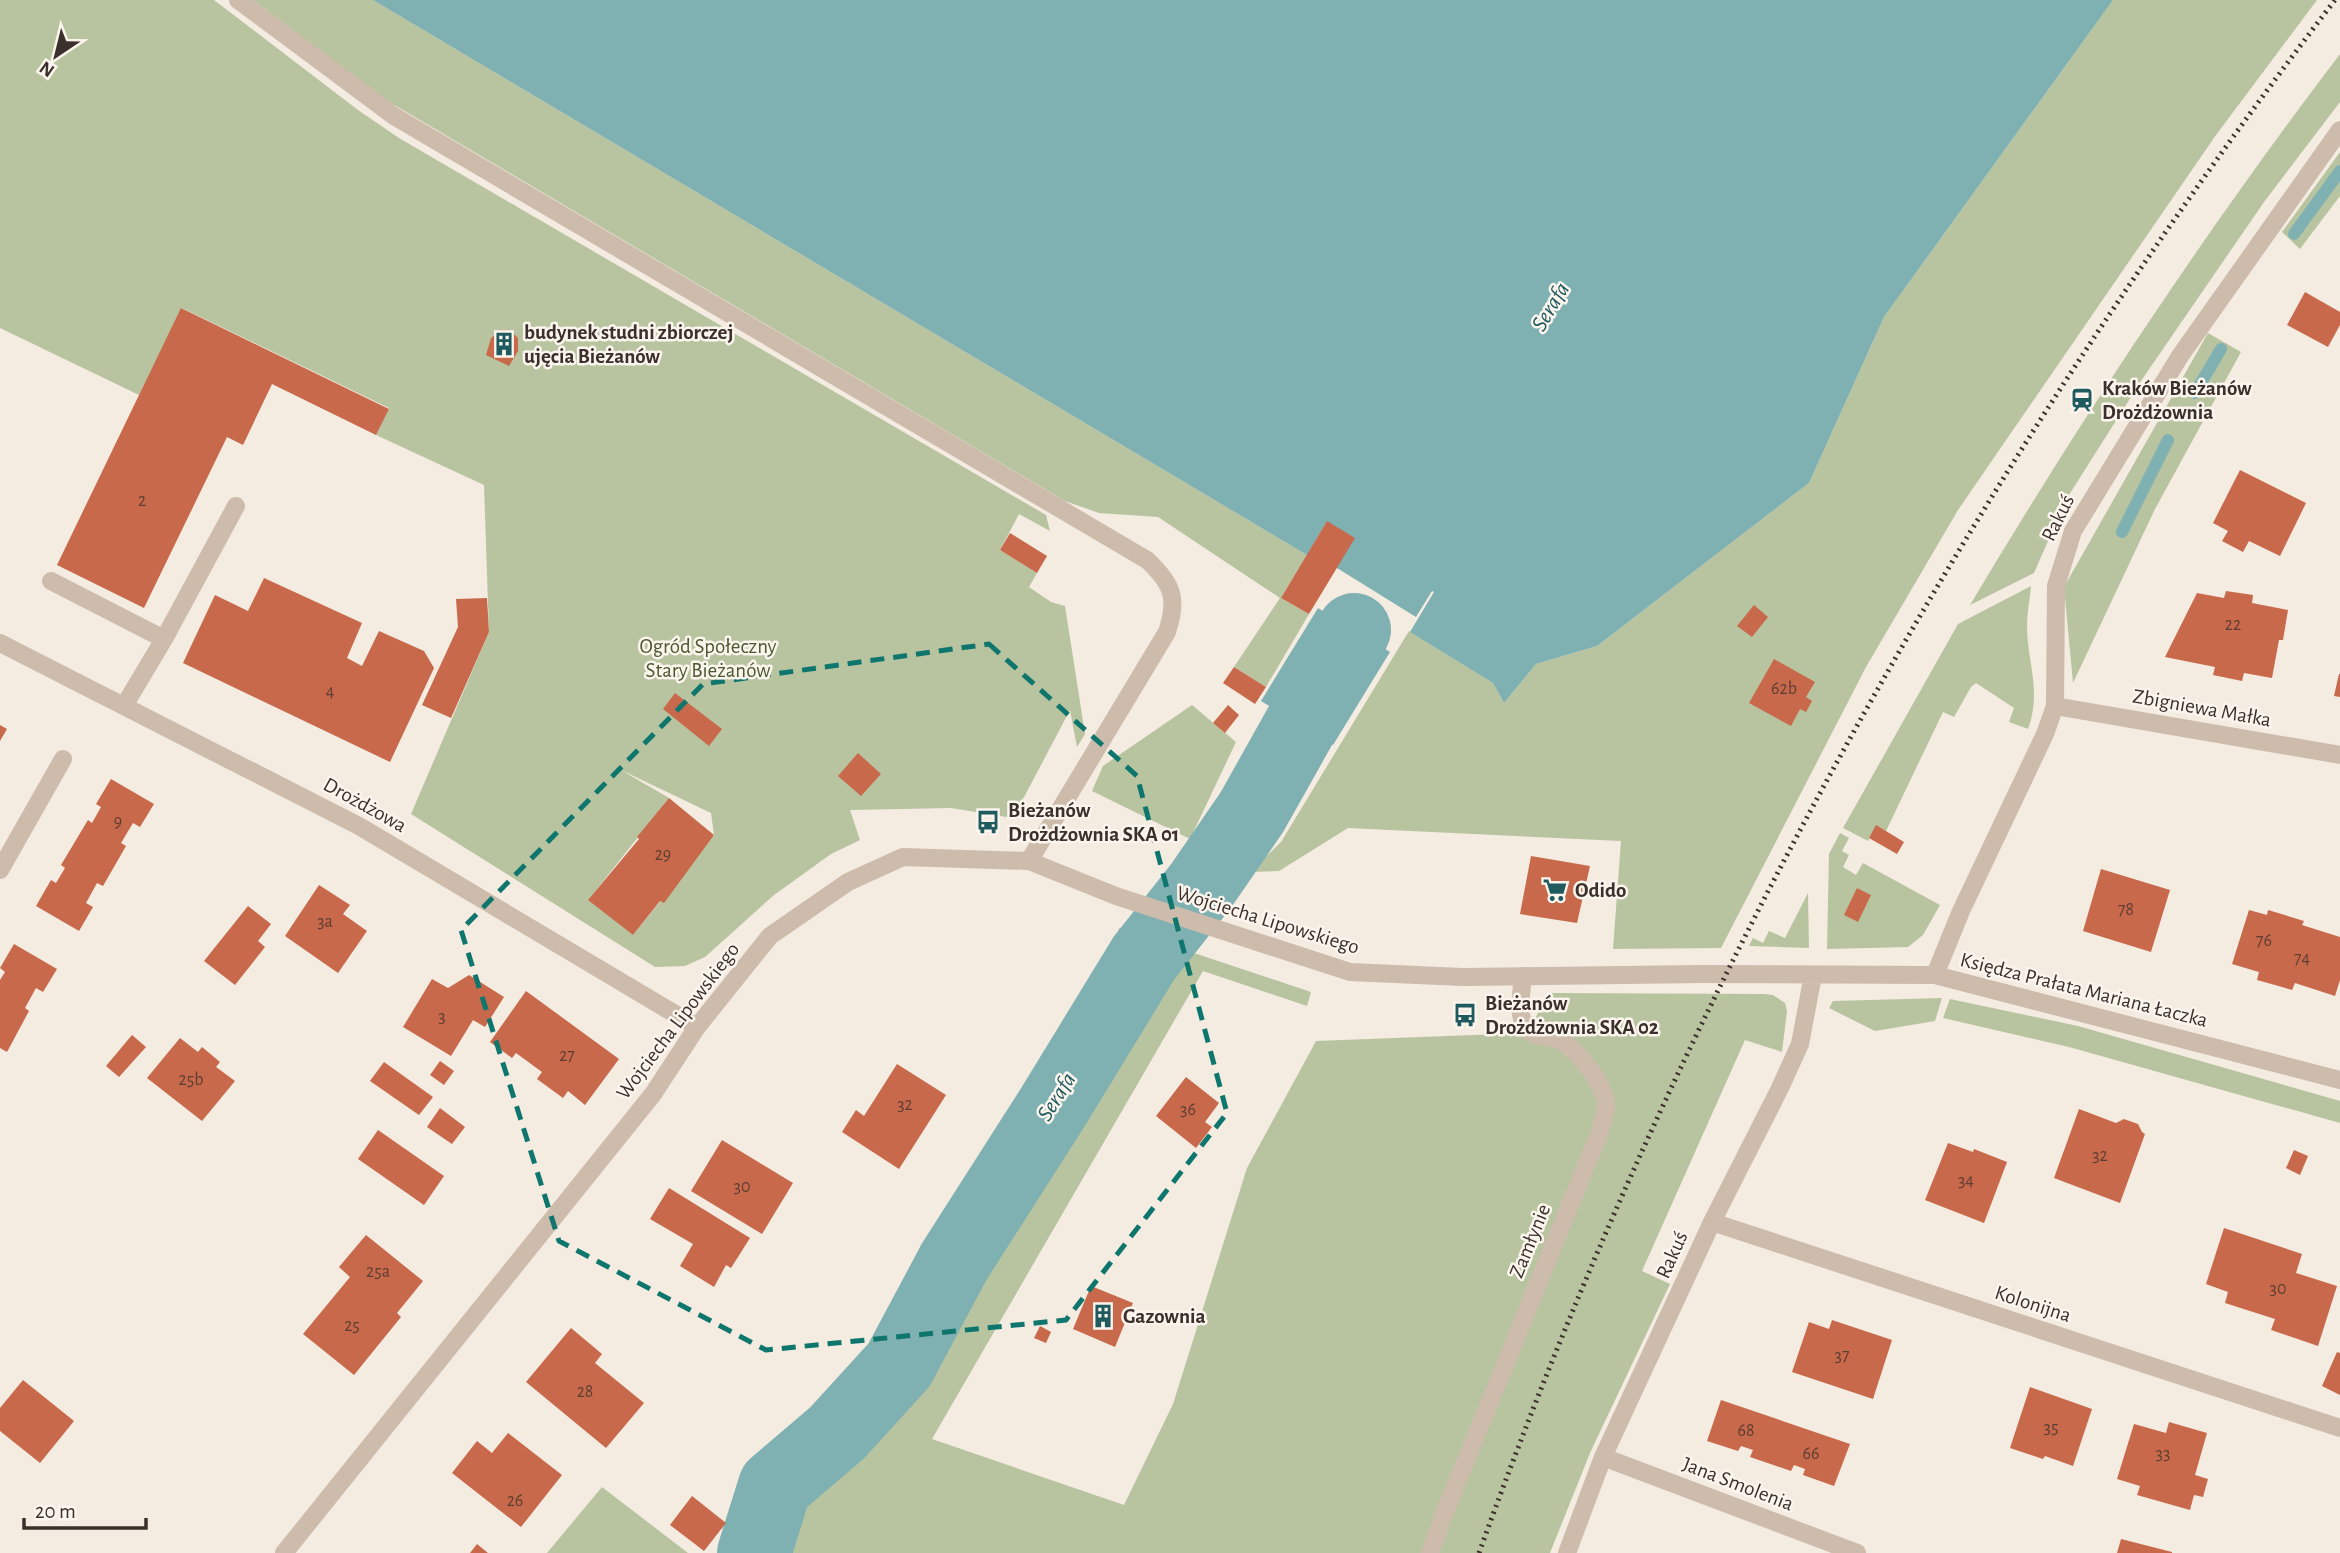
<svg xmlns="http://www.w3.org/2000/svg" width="2340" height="1553" viewBox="0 0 2340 1553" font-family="'Alegreya Sans',sans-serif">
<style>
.green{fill:#b8c4a0;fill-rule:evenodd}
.water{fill:#7fb0b2}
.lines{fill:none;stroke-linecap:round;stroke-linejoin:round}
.stream{stroke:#7fb0b2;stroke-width:12}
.river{stroke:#7fb0b2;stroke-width:74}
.building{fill:#c8694b}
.minor{stroke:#cdbbac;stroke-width:18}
.rail{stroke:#3b302b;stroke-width:5;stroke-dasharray:2 5;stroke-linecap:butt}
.marked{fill:none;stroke:#0f766e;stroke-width:5;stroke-dasharray:14 9;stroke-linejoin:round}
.labels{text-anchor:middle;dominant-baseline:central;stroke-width:5;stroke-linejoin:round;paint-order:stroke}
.number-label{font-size:18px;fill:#5e3e33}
.poi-label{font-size:21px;font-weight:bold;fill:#3b302b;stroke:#fbf5ee;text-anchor:start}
.street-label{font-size:21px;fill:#3b302b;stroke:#fbf5ee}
.park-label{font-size:21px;fill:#4a5a2e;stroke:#fbf5ee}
.water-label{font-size:23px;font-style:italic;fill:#1f5a5e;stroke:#fbf5ee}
</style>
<rect width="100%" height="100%" fill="#f4ebe1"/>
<!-- green -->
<path class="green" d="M 0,0 L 214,0 L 358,110 L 399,138 L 1046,515 L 1050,531 L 1019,514 L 1000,550 L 1037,573 L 1029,587 L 1051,602 L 1065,606 L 1085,734 L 1077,747 L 1070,710 L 1013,818 L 951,808 L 850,810 L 860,840 L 831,854 L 774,895 L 705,957 L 685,966 L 655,967 L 411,814 L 489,632 L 484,485 L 376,435 L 389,408 L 182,308 L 139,395 L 0,328 ZM 621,770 L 711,813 L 714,835 L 633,935 L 589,899 L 669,798 Z
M 253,0 L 373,0 L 1307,555 L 1281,598 L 1309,614 L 1266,687 L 1234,667 L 1280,598 L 1158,517 L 1099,513 L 1065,501 L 381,97 Z
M 2113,0 L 2317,0 L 2216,135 L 1958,510 L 1866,667 L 1721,948 L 1613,949 L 1621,841 L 1348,828 L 1279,871 L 1250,872 L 1281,842 L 1409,631 L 1493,683 L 1504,703 L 1536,664 L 1597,646 L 1809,483 L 1884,317 Z
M 2340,54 L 2340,102 L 2264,202 L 2143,378 L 2067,498 L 2034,573 L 1970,605 C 2084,414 2206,230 2340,54 Z
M 2340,152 L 2340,196 L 2300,249 L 2282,232 Z
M 2208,333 L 2241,352 L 2155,509 L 2073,683 L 2064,587 Z
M 2031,586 C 2030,599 2027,612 2027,625 C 2027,662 2042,691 2028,729 L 2009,722 L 2014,708 L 1976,683 L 1971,687 L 1954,717 L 1943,712 L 1886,831 L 1876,826 L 1868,841 L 1843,828 L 1958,624 Z
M 1192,705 L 1236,742 L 1190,839 L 1092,791 L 1103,766 Z
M 1840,833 L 1849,838 L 1842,851 L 1849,855 L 1843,867 L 1856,875 L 1863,863 L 1940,905 L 1923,935 L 1908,947 L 1827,949 L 1829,854 Z
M 1808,893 L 1809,948 L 1749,946 L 1753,938 L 1763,943 L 1769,931 L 1785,938 Z
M 1119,928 L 1311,992 L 1307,1006 L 1203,971 L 932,1439 L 1124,1505 L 1173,1404 L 1247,1168 L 1316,1041 L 1527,1033 L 1549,993 L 1764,994 L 1773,995 L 1785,1003 L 1787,1011 L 1782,1052 L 1745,1040 L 1642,1271 L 1670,1284 L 1590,1453 L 1550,1553 L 727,1553 L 751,1484 L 782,1436 L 840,1397 L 880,1350 L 941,1233 L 1110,961 Z
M 1942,998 L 1935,1021 L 1875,1031 L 1829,1008 L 1833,1001 Z
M 1950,999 L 2078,1026 L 2340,1101 L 2340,1123 L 2069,1047 L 1943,1018 Z
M 602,1487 L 688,1553 L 547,1553 Z"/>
<!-- water -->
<path class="water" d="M 373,0 L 2113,0 L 1884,317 L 1809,483 L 1597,646 L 1536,664 L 1504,703 L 1493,683 L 1410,632 L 1434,592 L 1432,591 L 1416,617 L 1337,568 L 1327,521 L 1307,555 Z
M 1318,608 L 1390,652 L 1333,745 L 1261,701 Z"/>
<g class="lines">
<!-- stream -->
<path class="stream" d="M 2294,234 L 2340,171
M 2195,393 L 2221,349
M 2122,532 L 2168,440"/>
<!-- river -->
<path class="river" d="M 754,1553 L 775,1486 L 837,1433 L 899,1365 L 954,1262 L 1053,1107 L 1144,958 L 1201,886 L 1252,812 L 1354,630"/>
</g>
<!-- building -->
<path class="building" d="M 2305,292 L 2340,312 L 2340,325 L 2328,347 L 2287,325 Z
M 181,308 L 389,409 L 376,435 L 272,384 L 243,445 L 227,437 L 144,608 L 57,565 Z
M 501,330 L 511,331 L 518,338 L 518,351 L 509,366 L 486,355 L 491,338 Z
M 2240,470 L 2306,503 L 2280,556 L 2249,541 L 2243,552 L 2222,541 L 2228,531 L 2213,523 Z
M 1327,521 L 1355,538 L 1309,614 L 1281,598 Z
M 1010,533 L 1047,556 L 1037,573 L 1000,550 Z
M 264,578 L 362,623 L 347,658 L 362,666 L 379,631 L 424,651 L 434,668 L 390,762 L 183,663 L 215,595 L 248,611 Z
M 2226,591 L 2253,595 L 2252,603 L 2288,610 L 2283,640 L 2279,640 L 2272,678 L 2244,673 L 2242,681 L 2213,675 L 2215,667 L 2165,657 L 2197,593 L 2224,598 Z
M 487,598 L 489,632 L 451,718 L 422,705 L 458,627 L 456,599 Z
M 1754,605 L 1768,617 L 1752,637 L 1737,626 Z
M 1774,659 L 1815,682 L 1806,697 L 1812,701 L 1806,712 L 1800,709 L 1791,726 L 1749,703 Z
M 1234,667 L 1266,687 L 1255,704 L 1223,683 Z
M 2339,674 L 2340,674 L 2340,697 L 2334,696 Z
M 675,693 L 722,729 L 709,746 L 663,709 Z
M 1228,705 L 1239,715 L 1225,733 L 1213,723 Z
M 0,725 L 7,729 L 0,741 Z
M 858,753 L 881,774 L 861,796 L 838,776 Z
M 111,779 L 154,804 L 140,827 L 133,823 L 121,843 L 126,846 L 103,886 L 97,883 L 86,903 L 93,907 L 79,931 L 36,906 L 51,880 L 56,883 L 65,868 L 61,865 L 88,820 L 92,823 L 101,807 L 96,804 Z
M 669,798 L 714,835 L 664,903 L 660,901 L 633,935 L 588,900 L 639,839 L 637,837 Z
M 1876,825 L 1904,842 L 1897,854 L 1869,838 Z
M 1531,856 L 1590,866 L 1577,923 L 1520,914 Z
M 2101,869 L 2170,890 L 2151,952 L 2083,931 Z
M 319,885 L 350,905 L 343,914 L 367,931 L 338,973 L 285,936 Z
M 1857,888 L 1871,895 L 1858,922 L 1844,915 Z
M 248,906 L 271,924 L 258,941 L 265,947 L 235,985 L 204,961 Z
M 2249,910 L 2267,915 L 2268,910 L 2304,921 L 2302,925 L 2340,937 L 2340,980 L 2335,996 L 2295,983 L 2292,990 L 2275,985 L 2257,980 L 2259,972 L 2232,964 Z
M 14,944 L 57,969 L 43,992 L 36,988 L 25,1008 L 29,1011 L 7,1052 L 0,1048 L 0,980 L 5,972 L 0,968 Z
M 469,975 L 504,997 L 485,1027 L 473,1020 L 451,1056 L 403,1027 L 432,979 L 448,988 Z
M 526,991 L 619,1059 L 585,1105 L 568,1091 L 563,1098 L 537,1079 L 542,1072 L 516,1053 L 512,1058 L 490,1042 Z
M 132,1035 L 146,1047 L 119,1077 L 106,1066 Z
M 180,1038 L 198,1052 L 202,1047 L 220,1062 L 216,1067 L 235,1081 L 202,1121 L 147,1078 Z
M 440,1061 L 454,1071 L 444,1085 L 430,1075 Z
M 384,1062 L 433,1097 L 419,1115 L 370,1081 Z
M 897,1064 L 946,1095 L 899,1169 L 842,1132 L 856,1110 L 864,1116 Z
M 1186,1077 L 1219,1103 L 1205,1122 L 1212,1127 L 1196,1148 L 1156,1116 Z
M 440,1108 L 465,1127 L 452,1144 L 427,1127 Z
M 2079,1109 L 2116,1123 L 2124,1119 L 2138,1124 L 2142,1132 L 2145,1134 L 2120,1203 L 2054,1178 Z
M 378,1130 L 444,1176 L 424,1205 L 358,1159 Z
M 722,1140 L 793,1183 L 762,1234 L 691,1191 Z
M 1948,1143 L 1973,1152 L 1974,1149 L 2007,1162 L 1984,1223 L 1925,1200 Z
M 2294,1150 L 2308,1156 L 2300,1175 L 2286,1168 Z
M 669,1188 L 750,1238 L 731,1268 L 726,1265 L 714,1287 L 680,1266 L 693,1244 L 650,1219 Z
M 2224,1228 L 2302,1254 L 2296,1273 L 2337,1286 L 2318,1346 L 2271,1330 L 2275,1319 L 2225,1303 L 2228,1292 L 2206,1284 Z
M 366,1235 L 423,1281 L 397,1313 L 401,1317 L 354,1375 L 303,1334 L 350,1277 L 339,1267 Z
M 1091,1286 L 1133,1303 L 1115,1347 L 1073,1329 Z
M 1832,1320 L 1892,1340 L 1873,1399 L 1792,1372 L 1809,1322 L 1829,1329 Z
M 1040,1326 L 1051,1332 L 1046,1343 L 1034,1338 Z
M 571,1328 L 602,1354 L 595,1363 L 644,1403 L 606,1448 L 526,1382 Z
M 2337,1352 L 2340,1353 L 2340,1395 L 2322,1386 Z
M 23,1380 L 74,1421 L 40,1463 L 0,1431 L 0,1408 Z
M 2030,1387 L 2092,1409 L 2073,1466 L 2045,1456 L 2043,1459 L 2010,1448 Z
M 1721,1400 L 1850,1444 L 1834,1486 L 1803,1475 L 1805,1469 L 1794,1465 L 1791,1471 L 1750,1457 L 1753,1450 L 1741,1446 L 1738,1451 L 1707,1441 Z
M 2169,1422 L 2207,1433 L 2195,1475 L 2208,1479 L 2203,1497 L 2194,1495 L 2190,1510 L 2137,1495 L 2140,1486 L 2117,1479 L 2134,1424 L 2166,1433 Z
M 508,1433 L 562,1475 L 521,1527 L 452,1473 L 477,1441 L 492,1453 Z
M 692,1496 L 726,1523 L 704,1551 L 670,1525 Z
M 2121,1539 L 2172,1552 L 2172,1553 L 2117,1553 Z
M 477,1544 L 488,1553 L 470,1553 Z"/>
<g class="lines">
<!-- minor -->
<path class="minor" d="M 238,0 L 394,116 L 1147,560 C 1173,584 1178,599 1167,632 L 1029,861
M 51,581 L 164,639
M 0,643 L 359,826 L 697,1027
M 124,706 L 164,639 L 236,506
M 2055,706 L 2340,755
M 0,870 L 63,759
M 1935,975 L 1961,911 L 2045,734 L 2055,706 L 2056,586 L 2073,531 L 2180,356 L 2340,130
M 1712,1222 L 2340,1428
M 1603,1457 L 1857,1553
M 284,1553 L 653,1094 L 697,1027 L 770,936 L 848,882 L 903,857 L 1029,861 L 1116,896 L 1350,972 L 1462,977 L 1702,974 L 1935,975 L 2340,1080
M 1430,1553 L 1444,1514 L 1599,1134 C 1601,1125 1605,1116 1606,1107 C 1608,1087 1575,1046 1557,1039 C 1546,1035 1536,1039 1527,1029 C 1516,1016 1522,991 1523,976
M 1567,1553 L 1603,1457 L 1712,1222 L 1780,1088 L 1800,1044 L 1813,975"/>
<!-- rail -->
<path class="rail" d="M 1479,1553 C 1679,996 1975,470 2335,0"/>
</g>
<!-- marked area -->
<path class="marked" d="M 989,644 L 1137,776 L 1227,1113 L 1066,1320 L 766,1350 L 559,1241 L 461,930 L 703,684 Z"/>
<!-- icons -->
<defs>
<g id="building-bare" transform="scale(1.89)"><path d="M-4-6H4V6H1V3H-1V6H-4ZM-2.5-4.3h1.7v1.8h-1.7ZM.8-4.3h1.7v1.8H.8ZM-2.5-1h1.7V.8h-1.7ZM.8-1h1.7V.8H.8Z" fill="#1f5a5e" stroke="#fbf5ee" stroke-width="2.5" paint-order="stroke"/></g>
<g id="station-bare" transform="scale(1.89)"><path d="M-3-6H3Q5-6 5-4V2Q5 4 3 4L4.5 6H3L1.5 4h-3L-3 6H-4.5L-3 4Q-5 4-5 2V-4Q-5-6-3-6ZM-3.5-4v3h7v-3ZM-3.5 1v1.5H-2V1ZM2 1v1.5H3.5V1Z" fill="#1f5a5e" stroke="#fbf5ee" stroke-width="2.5" paint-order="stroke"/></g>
<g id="bus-bare" transform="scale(1.89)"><path d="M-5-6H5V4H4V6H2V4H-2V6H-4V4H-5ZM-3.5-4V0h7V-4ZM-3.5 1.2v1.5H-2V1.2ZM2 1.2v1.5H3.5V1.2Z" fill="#1f5a5e" stroke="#fbf5ee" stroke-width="2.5" paint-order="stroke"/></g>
<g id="supermarket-bare" transform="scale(1.89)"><path d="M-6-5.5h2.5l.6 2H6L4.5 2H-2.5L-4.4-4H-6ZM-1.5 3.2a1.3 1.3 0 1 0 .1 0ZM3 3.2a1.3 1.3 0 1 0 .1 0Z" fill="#1f5a5e" stroke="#fbf5ee" stroke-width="2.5" paint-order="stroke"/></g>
</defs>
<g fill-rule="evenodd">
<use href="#building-bare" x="504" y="344"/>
<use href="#station-bare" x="2082" y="400"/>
<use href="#bus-bare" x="988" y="822"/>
<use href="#supermarket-bare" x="1555" y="890"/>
<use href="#bus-bare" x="1465" y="1015"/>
<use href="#building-bare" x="1103" y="1316"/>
</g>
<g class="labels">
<!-- number labels -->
<g class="number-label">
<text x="142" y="501">2</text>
<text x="2233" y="625">22</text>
<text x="1784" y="689">62b</text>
<text x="330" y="692">4</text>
<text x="118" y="822">9</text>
<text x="663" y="855">29</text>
<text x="2126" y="910">78</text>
<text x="325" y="922">3a</text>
<text x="2264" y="941">76</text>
<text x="2302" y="959">74</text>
<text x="442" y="1017">3</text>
<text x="567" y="1056">27</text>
<text x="191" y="1080">25b</text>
<text x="905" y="1105">32</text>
<text x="1188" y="1110">36</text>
<text x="2100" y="1156">32</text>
<text x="1966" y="1181">34</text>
<text x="742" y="1187">30</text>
<text x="378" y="1272">25a</text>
<text x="2278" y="1289">30</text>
<text x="352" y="1326">25</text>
<text x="1842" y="1356">37</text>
<text x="585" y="1392">28</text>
<text x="2051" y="1428">35</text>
<text x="1746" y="1431">68</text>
<text x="1811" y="1454">66</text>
<text x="2163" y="1454">33</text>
<text x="515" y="1501">26</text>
</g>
<!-- poi labels -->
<g class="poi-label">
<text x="524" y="332">budynek studni zbiorczej<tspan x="524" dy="24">ujęcia Bieżanów</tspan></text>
<text x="2102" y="388">Kraków Bieżanów<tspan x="2102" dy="24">Drożdżownia</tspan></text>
<text x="1008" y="810">Bieżanów<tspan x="1008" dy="24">Drożdżownia SKA 01</tspan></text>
<text x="1575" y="890">Odido</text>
<text x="1485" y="1003">Bieżanów<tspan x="1485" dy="24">Drożdżownia SKA 02</tspan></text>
<text x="1123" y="1316">Gazownia</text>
</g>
<!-- street labels -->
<g class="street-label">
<text transform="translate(2058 518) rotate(-64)">Rakuś</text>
<text transform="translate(2202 708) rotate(10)">Zbigniewa Małka</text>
<text transform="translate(365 805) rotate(29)">Drożdżowa</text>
<text transform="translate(1268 920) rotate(17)">Wojciecha Lipowskiego</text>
<text transform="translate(2084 990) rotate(14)">Księdza Prałata Mariana Łaczka</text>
<text transform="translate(678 1021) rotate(-53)">Wojciecha Lipowskiego</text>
<text transform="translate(1530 1241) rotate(-68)">Zamłynie</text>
<text transform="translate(1672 1255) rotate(-66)">Rakuś</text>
<text transform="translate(2033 1304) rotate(18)">Kolonijna</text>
<text transform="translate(1738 1484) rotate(21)">Jana Smolenia</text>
</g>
<!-- park labels -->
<g class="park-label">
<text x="708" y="646">Ogród Społeczny<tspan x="708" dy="24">Stary Bieżanów</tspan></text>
</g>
<!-- water labels -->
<g class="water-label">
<text transform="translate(1551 307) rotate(-59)">Serafa</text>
<text transform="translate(1057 1097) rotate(-58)">Serafa</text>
</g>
</g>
<!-- north arrow -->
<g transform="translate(56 56) rotate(215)" stroke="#fbf5ee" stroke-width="5" paint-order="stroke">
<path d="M0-5L12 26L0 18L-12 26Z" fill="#3b302b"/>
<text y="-10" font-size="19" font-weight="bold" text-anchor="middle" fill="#3b302b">N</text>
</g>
<!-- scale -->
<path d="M24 1518v10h122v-10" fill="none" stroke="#3b302b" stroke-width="3.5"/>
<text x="35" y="1518" font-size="21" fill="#3b302b" stroke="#fbf5ee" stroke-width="5" paint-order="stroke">20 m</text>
</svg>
